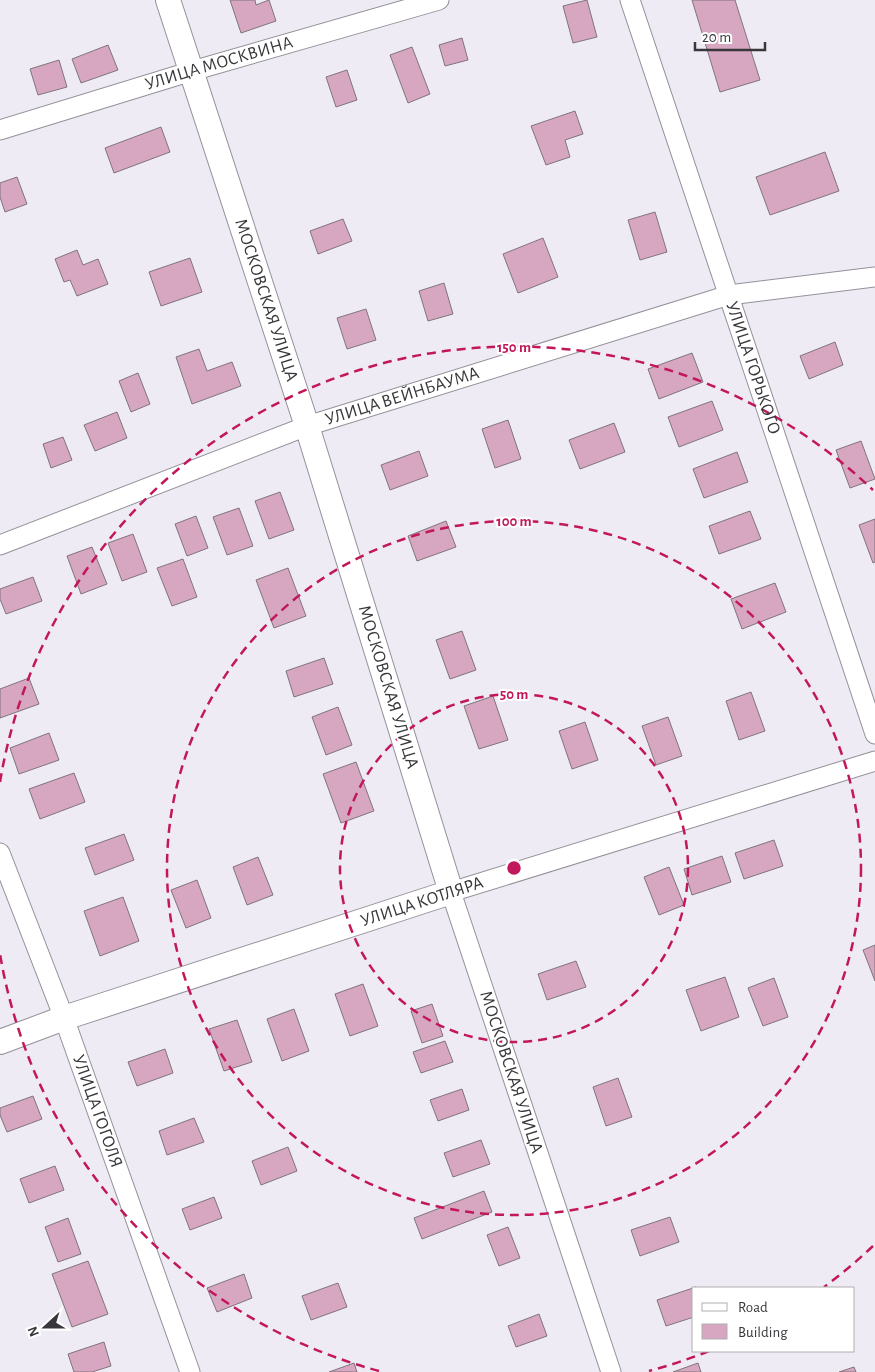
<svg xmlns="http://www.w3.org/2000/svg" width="875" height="1372" viewBox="0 0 875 1372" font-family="'Alegreya Sans',sans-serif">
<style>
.building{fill:#d7a6c1;stroke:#7f757a}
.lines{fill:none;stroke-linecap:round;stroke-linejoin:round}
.minor-casing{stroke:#949199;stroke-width:21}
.tertiary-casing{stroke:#949199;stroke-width:26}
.minor{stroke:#fff;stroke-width:19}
.tertiary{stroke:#fff;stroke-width:24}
.ring{fill:none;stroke:#c2185b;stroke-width:2.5;stroke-dasharray:9 6}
.labels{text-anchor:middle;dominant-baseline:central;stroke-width:4;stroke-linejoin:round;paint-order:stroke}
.street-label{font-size:18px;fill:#39373b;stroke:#fff}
.centre{fill:#c2185b;stroke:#fff;stroke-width:2.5}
.ring-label{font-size:15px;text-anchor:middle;font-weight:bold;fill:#c2185b;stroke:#fff;stroke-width:4;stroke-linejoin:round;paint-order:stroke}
</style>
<rect width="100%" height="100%" fill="#efebf5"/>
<!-- building -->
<path class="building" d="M 230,0 L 255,0 L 256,5 L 269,0 L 276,21 L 241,33 Z
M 587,0 L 597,37 L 573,43 L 563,6 Z
M 692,0 L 735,0 L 760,80 L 720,92 Z
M 462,38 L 468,60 L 445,66 L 439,45 Z
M 108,45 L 118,70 L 81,83 L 72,59 Z
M 412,47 L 430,94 L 408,103 L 390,55 Z
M 59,60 L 67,87 L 38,95 L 30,69 Z
M 347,70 L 357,100 L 336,107 L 326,77 Z
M 575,111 L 583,134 L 565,140 L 570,157 L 546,165 L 531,126 Z
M 161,127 L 170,152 L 114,173 L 105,148 Z
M 825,152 L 839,191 L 770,215 L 756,177 Z
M 17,177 L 27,204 L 5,212 L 0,197 L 0,183 Z
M 655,212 L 667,252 L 640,260 L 628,220 Z
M 343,219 L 352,241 L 318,254 L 310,231 Z
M 543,238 L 558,277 L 518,293 L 503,254 Z
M 77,250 L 83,265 L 98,259 L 108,284 L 77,296 L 70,280 L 64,282 L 55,259 Z
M 190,258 L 202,292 L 161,306 L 149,272 Z
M 444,283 L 453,314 L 428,321 L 419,291 Z
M 366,309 L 376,340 L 347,349 L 337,318 Z
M 835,342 L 843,365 L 809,379 L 800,356 Z
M 199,349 L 207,371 L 232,362 L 241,386 L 192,404 L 176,357 Z
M 692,353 L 703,382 L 659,399 L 648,369 Z
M 138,373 L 150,404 L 131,412 L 119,381 Z
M 712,401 L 723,430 L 679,447 L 668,417 Z
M 117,412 L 127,438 L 95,451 L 84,425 Z
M 508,420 L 521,459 L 495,468 L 482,429 Z
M 614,423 L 625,452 L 580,469 L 569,440 Z
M 63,437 L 72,460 L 51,468 L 43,444 Z
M 861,441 L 875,479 L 850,488 L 836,450 Z
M 419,451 L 428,476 L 390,490 L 381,465 Z
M 737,452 L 748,482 L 704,498 L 693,469 Z
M 280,492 L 294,530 L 269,539 L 255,501 Z
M 239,508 L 253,546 L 227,555 L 213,517 Z
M 750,511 L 761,539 L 719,554 L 709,526 Z
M 196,516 L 208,548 L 187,556 L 175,524 Z
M 875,519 L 875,562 L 873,563 L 859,525 Z
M 446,521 L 456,547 L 417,561 L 408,536 Z
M 133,534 L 147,572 L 122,581 L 108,543 Z
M 92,547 L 107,584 L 81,594 L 67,556 Z
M 183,559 L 197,597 L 172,606 L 157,568 Z
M 288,568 L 306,616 L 274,628 L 256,580 Z
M 33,577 L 42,601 L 6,614 L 0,599 L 0,589 Z
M 775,583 L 786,612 L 742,629 L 731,599 Z
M 462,631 L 476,670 L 450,679 L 436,640 Z
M 324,658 L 333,684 L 294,697 L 286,671 Z
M 29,678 L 39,704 L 0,718 L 0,689 Z
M 751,692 L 765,731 L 739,740 L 726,701 Z
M 493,696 L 508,740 L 479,749 L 464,706 Z
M 338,707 L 352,745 L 326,755 L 312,717 Z
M 668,717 L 682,756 L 656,765 L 642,726 Z
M 585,722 L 598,760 L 572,769 L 559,731 Z
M 49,733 L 59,760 L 19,774 L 10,748 Z
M 356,762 L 374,811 L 341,823 L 323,774 Z
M 74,773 L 85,802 L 40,819 L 29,789 Z
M 124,834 L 134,860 L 95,875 L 85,848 Z
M 774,840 L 783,866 L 744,879 L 735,853 Z
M 722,856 L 731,882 L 692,895 L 684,869 Z
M 258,857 L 273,895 L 247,905 L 233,867 Z
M 669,867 L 684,905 L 659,915 L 644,877 Z
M 197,880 L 211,918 L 186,928 L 171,890 Z
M 123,897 L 139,941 L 100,956 L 84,911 Z
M 875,945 L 875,981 L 863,950 Z
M 576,961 L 586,987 L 547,1000 L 538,974 Z
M 725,977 L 739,1017 L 701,1031 L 686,990 Z
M 774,978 L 788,1017 L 763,1026 L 748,988 Z
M 363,984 L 378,1026 L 350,1036 L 335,994 Z
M 432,1004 L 443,1036 L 422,1043 L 411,1011 Z
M 294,1009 L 309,1051 L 282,1061 L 267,1019 Z
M 237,1020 L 252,1062 L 224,1071 L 209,1029 Z
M 445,1041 L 453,1062 L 421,1073 L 413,1052 Z
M 165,1049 L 173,1073 L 137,1086 L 128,1062 Z
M 618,1078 L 632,1117 L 606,1126 L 593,1087 Z
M 462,1089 L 469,1110 L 438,1121 L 430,1100 Z
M 33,1096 L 42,1119 L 7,1132 L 0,1115 L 0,1108 Z
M 194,1118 L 204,1142 L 167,1155 L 159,1131 Z
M 481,1140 L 490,1164 L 453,1177 L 444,1153 Z
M 288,1147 L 297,1171 L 261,1185 L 252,1161 Z
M 55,1166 L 64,1190 L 29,1203 L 20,1179 Z
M 484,1191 L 492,1212 L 422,1239 L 414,1218 Z
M 214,1197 L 222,1218 L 190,1230 L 182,1209 Z
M 670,1217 L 679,1242 L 640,1256 L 631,1230 Z
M 68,1218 L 81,1254 L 58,1262 L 45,1227 Z
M 508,1227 L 520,1258 L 499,1266 L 487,1235 Z
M 88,1261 L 108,1314 L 72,1327 L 52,1274 Z
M 244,1274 L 252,1298 L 217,1312 L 207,1288 Z
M 338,1283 L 347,1307 L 311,1320 L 302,1296 Z
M 696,1287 L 694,1288 L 694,1317 L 666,1326 L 657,1300 Z
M 539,1314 L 547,1336 L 516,1347 L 508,1326 Z
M 104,1342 L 111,1366 L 92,1372 L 74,1372 L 68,1354 Z
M 354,1363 L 357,1372 L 329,1372 Z
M 698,1363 L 701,1372 L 673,1372 Z
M 854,1367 L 856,1372 L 839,1372 Z"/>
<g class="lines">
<!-- minor casing -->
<g class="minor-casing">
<g id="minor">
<path id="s1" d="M 630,0 L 875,734"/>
<path id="s2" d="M 0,130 L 192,71 L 439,0"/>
<path id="s3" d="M 0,545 L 307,426 L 729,295 L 875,277"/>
<path id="s4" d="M 0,853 L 64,1018 L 190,1372"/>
<path d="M 611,1372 L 451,892 L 875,761"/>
</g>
</g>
<!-- tertiary casing -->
<g class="tertiary-casing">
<path id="tertiary" d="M 0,1042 L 64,1018 L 451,892 L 307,426 L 168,0"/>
</g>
<!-- minor -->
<use href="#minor" class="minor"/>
<!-- tertiary -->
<use href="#tertiary" class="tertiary"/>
</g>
<!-- distance rings -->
<g class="ring">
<circle cx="514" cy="868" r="174"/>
<circle cx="514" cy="868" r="347"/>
<path d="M873 1246A521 521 0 0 1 824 1287M709 1351A521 521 0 0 1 649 1371M379 1371A521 521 0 0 1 0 954M0 782A521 521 0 0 1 873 490"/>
</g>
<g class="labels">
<!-- street labels -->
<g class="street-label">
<text stroke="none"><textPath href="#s2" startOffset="229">УЛИЦА МОСКВИНА</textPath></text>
<text transform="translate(266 300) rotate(72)">МОСКОВСКАЯ УЛИЦА</text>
<text stroke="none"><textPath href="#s1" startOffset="388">УЛИЦА ГОРЬКОГО</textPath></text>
<text stroke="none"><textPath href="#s3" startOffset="429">УЛИЦА ВЕЙНБАУМА</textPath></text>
<text transform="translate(388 687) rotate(73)">МОСКОВСКАЯ УЛИЦА</text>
<text transform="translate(422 902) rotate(-18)">УЛИЦА КОТЛЯРА</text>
<text transform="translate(511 1072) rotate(72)">МОСКОВСКАЯ УЛИЦА</text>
<text stroke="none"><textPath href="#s4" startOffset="276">УЛИЦА ГОГОЛЯ</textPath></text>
</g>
</g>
<circle cx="514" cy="868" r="8" class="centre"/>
<g class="ring-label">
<text x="514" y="352">150 m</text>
<text x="514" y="526">100 m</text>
<text x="514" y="699">50 m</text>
</g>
<!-- legend -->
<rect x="692" y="1287" width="162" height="65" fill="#ffffff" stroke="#b0afb1"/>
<rect x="702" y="1303" width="25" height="8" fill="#ffffff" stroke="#b0afb1"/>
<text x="738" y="1312" font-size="15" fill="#39373b">Road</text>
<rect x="702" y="1324" width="25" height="15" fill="#d7a6c1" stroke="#b0afb1"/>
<text x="738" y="1337" font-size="15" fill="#39373b">Building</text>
<!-- north arrow -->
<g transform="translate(45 1327) rotate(249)" stroke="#ffffff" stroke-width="4" paint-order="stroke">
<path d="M0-4L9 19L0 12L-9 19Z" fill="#39373b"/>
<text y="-8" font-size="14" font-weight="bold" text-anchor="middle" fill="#39373b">N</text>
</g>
<!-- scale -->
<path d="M695 42v8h70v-8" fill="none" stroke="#39373b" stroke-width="2.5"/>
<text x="702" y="42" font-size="15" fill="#39373b" stroke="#ffffff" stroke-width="4" paint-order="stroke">20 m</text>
</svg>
